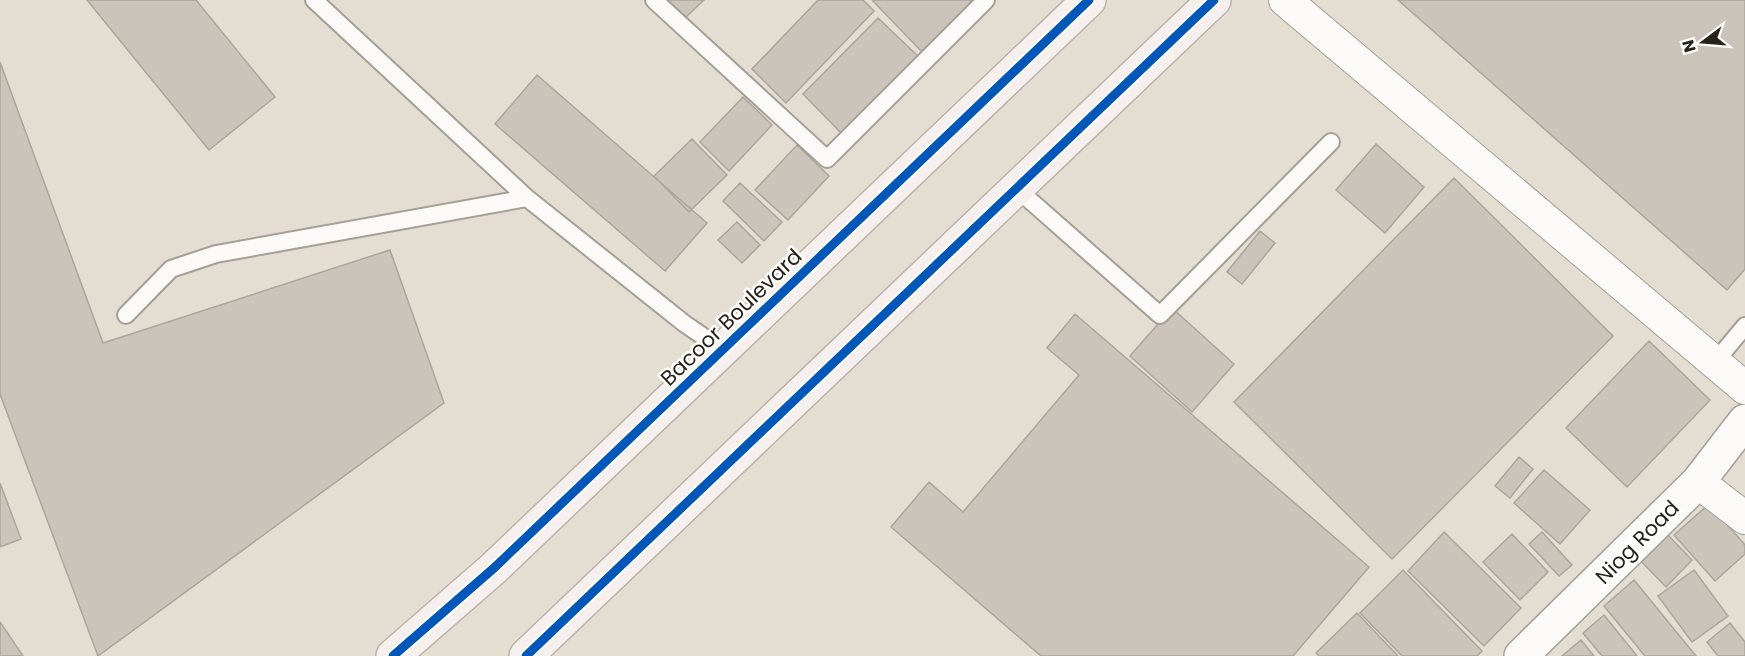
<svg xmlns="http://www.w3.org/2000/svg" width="1745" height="656" viewBox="0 0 1745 656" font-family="Poppins,sans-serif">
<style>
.building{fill:#cac4ba;stroke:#aba59c;stroke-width:1.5}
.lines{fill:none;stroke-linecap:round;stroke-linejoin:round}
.service-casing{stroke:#a59f96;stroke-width:20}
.minor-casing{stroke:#a59f96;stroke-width:34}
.tertiary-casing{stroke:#a59f96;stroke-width:36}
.primary-casing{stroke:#beb2ac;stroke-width:36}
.service{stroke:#fbfaf8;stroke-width:16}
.minor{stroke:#fbfaf8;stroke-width:32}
.tertiary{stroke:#fbfaf8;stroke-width:33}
.primary{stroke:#f5f0ed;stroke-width:33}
.cycleway-casing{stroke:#fff;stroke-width:13}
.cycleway{stroke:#0057b8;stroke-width:9}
.labels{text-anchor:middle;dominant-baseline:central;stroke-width:5;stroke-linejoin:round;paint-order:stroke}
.street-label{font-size:21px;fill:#27231a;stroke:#fff}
</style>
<rect width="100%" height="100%" fill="#e4ddd1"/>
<!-- building -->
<path class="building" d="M 87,0 L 196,0 L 275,97 L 209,150 Z
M 667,0 L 704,0 L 684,19 Z
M 818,0 L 863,0 L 874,11 L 786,103 L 752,69 Z
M 872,0 L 970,0 L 975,6 L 924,54 Z
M 1398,0 L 1745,0 L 1745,269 L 1727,290 Z
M 878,18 L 921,59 L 843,135 L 803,94 Z
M 0,62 L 103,343 L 390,250 L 444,403 L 98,656 L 0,394 Z
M 537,75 L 707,223 L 665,271 L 495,124 Z
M 743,97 L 772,125 L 729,171 L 700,142 Z
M 692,139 L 727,175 L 689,212 L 654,176 Z
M 1376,144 L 1424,187 L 1385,233 L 1336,190 Z
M 797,145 L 829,176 L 788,220 L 755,190 Z
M 1454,178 L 1613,336 L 1392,559 L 1234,402 Z
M 740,183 L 782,222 L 764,241 L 723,201 Z
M 737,222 L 760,245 L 742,263 L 718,240 Z
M 1260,231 L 1275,243 L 1242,284 L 1227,272 Z
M 1172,308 L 1234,364 L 1192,412 L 1130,356 Z
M 1075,314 L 1369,567 L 1293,656 L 1041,656 L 891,527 L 929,482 L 963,512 L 1079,375 L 1047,348 Z
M 1649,341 L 1710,400 L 1627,487 L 1566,428 Z
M 1519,457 L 1533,469 L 1510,498 L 1495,486 Z
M 1544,470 L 1590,510 L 1560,544 L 1514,503 Z
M 0,483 L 21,539 L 0,547 Z
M 1709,504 L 1745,545 L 1745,554 L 1715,581 L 1674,535 Z
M 1664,531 L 1692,560 L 1666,587 L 1637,557 Z
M 1444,532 L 1521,608 L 1484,646 L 1408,571 Z
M 1542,532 L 1572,565 L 1559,576 L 1529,544 Z
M 1512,534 L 1548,572 L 1520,600 L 1483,562 Z
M 1403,570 L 1482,651 L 1477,656 L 1402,656 L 1360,613 Z
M 1694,570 L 1728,616 L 1692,642 L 1658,596 Z
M 1634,580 L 1696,656 L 1645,656 L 1604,606 Z
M 1357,613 L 1398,656 L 1319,656 L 1316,653 Z
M 1604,615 L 1637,656 L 1602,656 L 1583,633 Z
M 0,622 L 23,656 L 0,656 Z
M 1730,623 L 1745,642 L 1745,656 L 1718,656 L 1707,642 Z
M 1581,640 L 1594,656 L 1562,656 Z"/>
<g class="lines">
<!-- service casing -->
<g class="service-casing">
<path id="service" d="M 314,0 L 527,198
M 654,0 L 827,159 L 986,0
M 1016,188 L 1160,315 L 1331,142
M 126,315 L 171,269 L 216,254 L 527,198 L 685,324 L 723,350
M 1715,362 L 1745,326"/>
</g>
<!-- minor casing -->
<g class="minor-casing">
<path id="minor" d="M 1285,0 L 1745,388
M 1698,482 L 1745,518"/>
</g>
<!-- tertiary casing -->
<g class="tertiary-casing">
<path id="tertiary" d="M 1521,656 L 1698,482 L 1745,421"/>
</g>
<!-- primary casing -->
<g class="primary-casing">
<path id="primary" d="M 393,656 L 494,568 L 1089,0
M 526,656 L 1214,0"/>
</g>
<!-- service -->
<use href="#service" class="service"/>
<!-- minor -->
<use href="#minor" class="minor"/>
<!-- tertiary -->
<use href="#tertiary" class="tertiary"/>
<!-- primary -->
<use href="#primary" class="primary"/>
<!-- cycleway casing -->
<g class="cycleway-casing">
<path id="cycleway" d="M 393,656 L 494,568 L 1089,0
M 526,656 L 1214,0"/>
</g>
<!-- cycleway -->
<use href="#cycleway" class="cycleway"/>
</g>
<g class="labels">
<!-- street labels -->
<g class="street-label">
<text transform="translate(731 317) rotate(-44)">Bacoor Boulevard</text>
<text transform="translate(1637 542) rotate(-45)">Niog Road</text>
</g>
</g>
<!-- north arrow -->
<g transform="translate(1703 42) rotate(254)" stroke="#ffffff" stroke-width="4.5" paint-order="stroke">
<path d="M0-4.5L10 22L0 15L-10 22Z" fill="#27231a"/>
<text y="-9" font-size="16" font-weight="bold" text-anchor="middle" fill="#27231a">N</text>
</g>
</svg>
